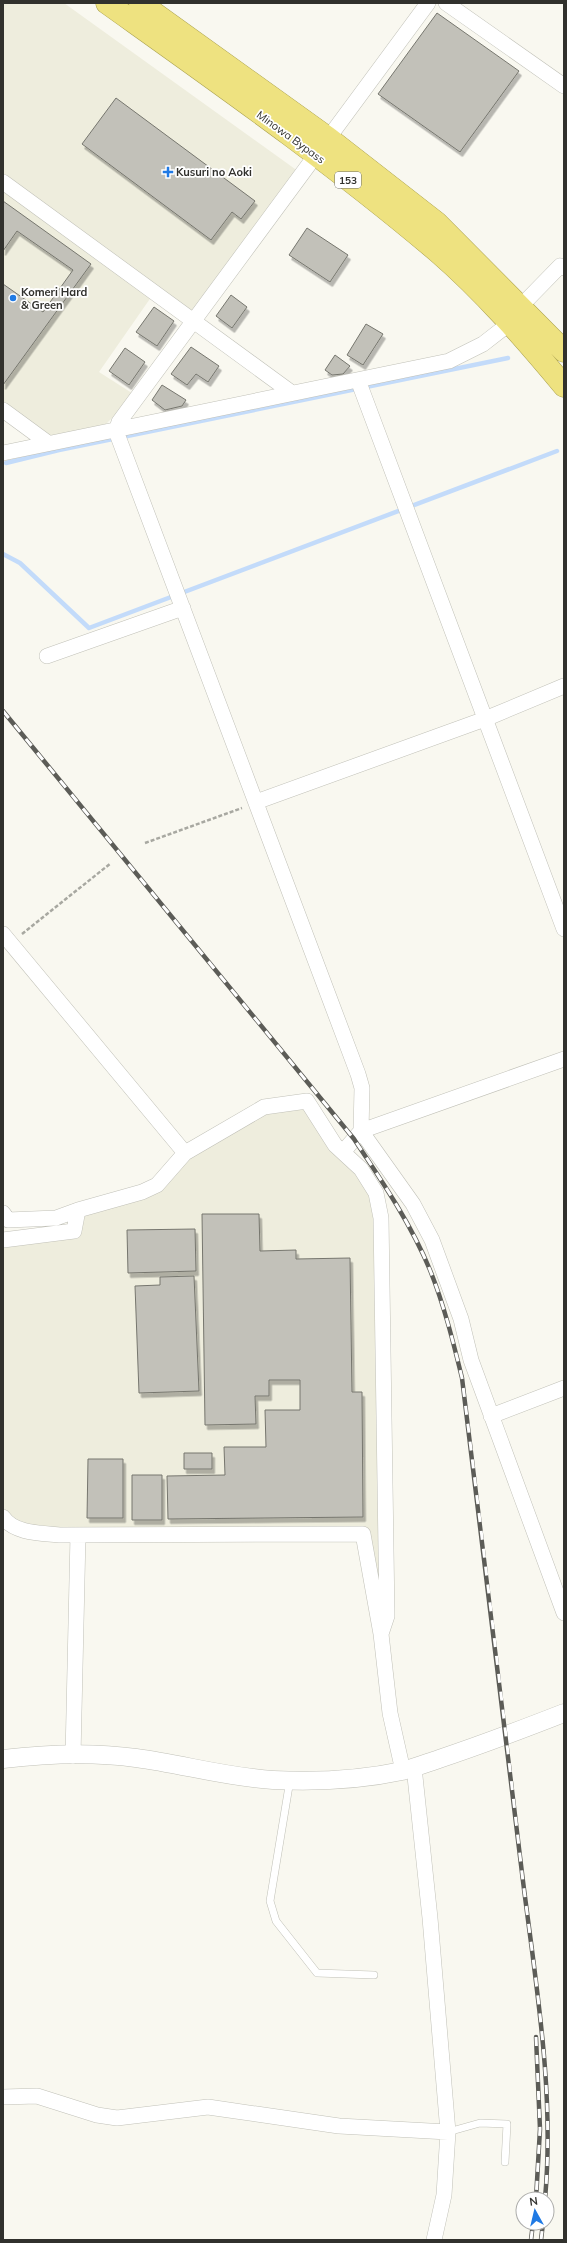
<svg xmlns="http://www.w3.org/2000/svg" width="567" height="2243" viewBox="0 0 567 2243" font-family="Mulish,sans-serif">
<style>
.built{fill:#eeeddd}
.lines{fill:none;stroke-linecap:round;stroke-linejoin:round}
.stream{stroke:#c3dbfa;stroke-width:4.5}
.building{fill:#c2c1b9;stroke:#76766e;filter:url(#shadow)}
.service-casing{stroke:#c1c1b8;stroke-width:8}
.minor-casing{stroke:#c1c1b8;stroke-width:16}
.tertiary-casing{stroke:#c1c1b8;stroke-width:19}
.trunk-casing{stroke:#a9a04f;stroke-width:23}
.path{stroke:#a8a8a1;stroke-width:2.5;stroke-dasharray:4 2;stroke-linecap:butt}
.service{stroke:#fff;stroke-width:7}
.minor{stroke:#fff;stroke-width:15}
.tertiary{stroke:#fff;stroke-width:18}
.trunk{stroke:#eee280;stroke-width:22}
.rail-casing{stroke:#5c5c57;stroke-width:4.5}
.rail{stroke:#fff;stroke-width:3;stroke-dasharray:9;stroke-linecap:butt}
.poi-dot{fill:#207ae4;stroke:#fff;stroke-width:1.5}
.labels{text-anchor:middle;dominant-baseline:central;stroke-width:3.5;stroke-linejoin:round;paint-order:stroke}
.shield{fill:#fff;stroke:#6f6f6c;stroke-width:1}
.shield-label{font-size:10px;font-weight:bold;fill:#31312d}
.street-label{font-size:11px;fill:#31312d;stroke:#fff}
.poi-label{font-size:11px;font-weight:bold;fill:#31312d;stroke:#fff;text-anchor:start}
</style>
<defs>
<filter id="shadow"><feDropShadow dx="2.5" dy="4.5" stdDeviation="0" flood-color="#0004"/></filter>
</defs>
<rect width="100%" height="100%" fill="#f9f8f0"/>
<!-- built -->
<path class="built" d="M 3,3 L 64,3 L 302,174 L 192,322 L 154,293 L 99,372 L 135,395 L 104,426 L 51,437 L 3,403 Z
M 307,1101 L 376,1193 L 387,1616 L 362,1534 L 61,1535 L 3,1517 L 3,1240 L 73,1231 L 78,1210 L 142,1192 L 185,1153 L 264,1107 Z"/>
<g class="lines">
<!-- stream -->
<path class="stream" d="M 6,463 L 59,450 L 508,358
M 3,554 L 20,563 L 89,628 L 557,451"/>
</g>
<!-- building -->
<path class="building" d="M 437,13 L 519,71 L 460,152 L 378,94 Z
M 116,98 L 255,201 L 241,219 L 232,212 L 211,240 L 82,144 Z
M 3,201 L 91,264 L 3,385 L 3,284 L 43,312 L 73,270 L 17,231 L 3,251 Z
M 307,228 L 348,255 L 330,282 L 289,255 Z
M 231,295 L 247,307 L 232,328 L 216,316 Z
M 154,307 L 174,321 L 157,346 L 136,332 Z
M 366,324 L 383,334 L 363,365 L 347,355 Z
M 191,347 L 219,366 L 208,382 L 196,374 L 187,385 L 171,374 Z
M 125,348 L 145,362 L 129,385 L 109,371 Z
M 335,355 L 350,366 L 343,374 L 332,375 L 325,370 Z
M 162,385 L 186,400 L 182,406 L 165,410 L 152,400 Z
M 202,1214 L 259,1214 L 260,1251 L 296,1250 L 296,1259 L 350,1258 L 352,1392 L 362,1392 L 363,1517 L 168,1519 L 167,1476 L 225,1475 L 224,1447 L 266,1447 L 265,1410 L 300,1410 L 300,1380 L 269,1380 L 269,1396 L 255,1396 L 256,1424 L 205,1425 Z
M 195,1229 L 196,1271 L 128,1273 L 127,1230 Z
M 194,1276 L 199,1391 L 139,1393 L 135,1286 L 160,1285 L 160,1277 Z
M 184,1453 L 212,1453 L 212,1469 L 184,1469 Z
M 88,1459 L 123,1459 L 123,1518 L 87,1518 Z
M 132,1475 L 162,1475 L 162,1520 L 132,1520 Z"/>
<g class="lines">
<!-- service casing -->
<g class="service-casing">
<path id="service" d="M 290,1780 L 270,1901 L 276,1921 L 317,1973 L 374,1975
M 448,2132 L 480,2123 L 507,2124 L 505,2162"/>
</g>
<!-- minor casing -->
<g class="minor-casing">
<path id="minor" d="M 428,3 L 119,422 L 116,431 L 358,1074 L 362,1088 L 361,1131 L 413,1204 L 432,1240 L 461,1319 L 471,1360 L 564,1613
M 446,3 L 564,86
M 3,182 L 292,393
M 521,306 L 560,266 L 564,268
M 358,380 L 564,929
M 3,410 L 48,443
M 3,453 L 449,361 L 483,344 L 510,323
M 47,656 L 183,608
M 256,802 L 485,719 L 564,686
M 3,934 L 185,1153 L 264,1107 L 307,1101 L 335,1145 L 361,1169 L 376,1193 L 381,1218 L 387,1616 L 381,1634
M 343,1152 L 361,1131 L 564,1059
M 3,1213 L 8,1220 L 56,1218 L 78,1210
M 3,1240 L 74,1231 L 78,1210 L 142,1192 L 157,1185 L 185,1153
M 491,1416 L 564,1388
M 3,1517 C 14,1534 43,1533 61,1535 L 363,1534 L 381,1634 L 390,1713 L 403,1771
M 73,1756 L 78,1535
M 414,1767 L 430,1918 L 448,2132 L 444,2195 L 434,2240
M 3,2097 L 37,2096 L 97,2115 L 117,2118 L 208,2107 L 339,2126 L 448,2132"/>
</g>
<!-- tertiary casing -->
<g class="tertiary-casing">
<path id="tertiary" d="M 3,1759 C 45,1754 93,1752 136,1758 C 182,1764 225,1777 273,1780 C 315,1782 360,1780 402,1771 C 414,1768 427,1763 439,1759 C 481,1745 523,1729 564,1713"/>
</g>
<!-- trunk casing -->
<g class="trunk-casing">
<path id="trunk" d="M 107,3 C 219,83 333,163 438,252 C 484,292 525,339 564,386
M 140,3 L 328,138 L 437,223 L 564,351"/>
</g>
<!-- path -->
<path class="path" d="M 145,843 L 242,808
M 22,934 L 111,863"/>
<!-- service -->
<use href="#service" class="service"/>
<!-- minor -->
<use href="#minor" class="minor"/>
<!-- tertiary -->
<use href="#tertiary" class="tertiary"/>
<!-- trunk -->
<use href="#trunk" class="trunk"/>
<!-- rail casing -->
<g class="rail-casing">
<path id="rail" d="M 3,711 L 354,1139 C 382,1181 411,1224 430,1270 C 444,1305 453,1341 462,1378 C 483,1543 503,1708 522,1873 C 535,1980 555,2090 545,2199
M 536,2037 L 540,2129 L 536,2199
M 531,2240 L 533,2223
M 541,2240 L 543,2223"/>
</g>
<!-- rail -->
<use href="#rail" class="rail"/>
</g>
<!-- markers -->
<g class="poi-dot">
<path d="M166 166h4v4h4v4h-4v4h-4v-4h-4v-4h4z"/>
<circle cx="13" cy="298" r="4"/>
</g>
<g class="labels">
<!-- shield labels -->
<rect class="shield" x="335" y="172" width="26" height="16" rx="3"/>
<g class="shield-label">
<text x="348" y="180">153</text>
</g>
<!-- street labels -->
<g class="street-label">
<text transform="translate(291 137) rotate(36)">Minowa Bypass</text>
</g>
<!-- poi labels -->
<g class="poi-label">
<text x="176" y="172">Kusuri no Aoki</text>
<text x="21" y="292">Komeri Hard<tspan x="21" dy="13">&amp; Green</tspan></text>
</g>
</g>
<!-- border -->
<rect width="567" height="2243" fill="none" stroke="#31312d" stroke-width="8"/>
<!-- north arrow -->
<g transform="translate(535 2211) rotate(352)"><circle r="19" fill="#ffffff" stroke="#adadab"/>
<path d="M0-3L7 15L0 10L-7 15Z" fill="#207ae4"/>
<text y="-6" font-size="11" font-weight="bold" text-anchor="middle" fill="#31312d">N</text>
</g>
</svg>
